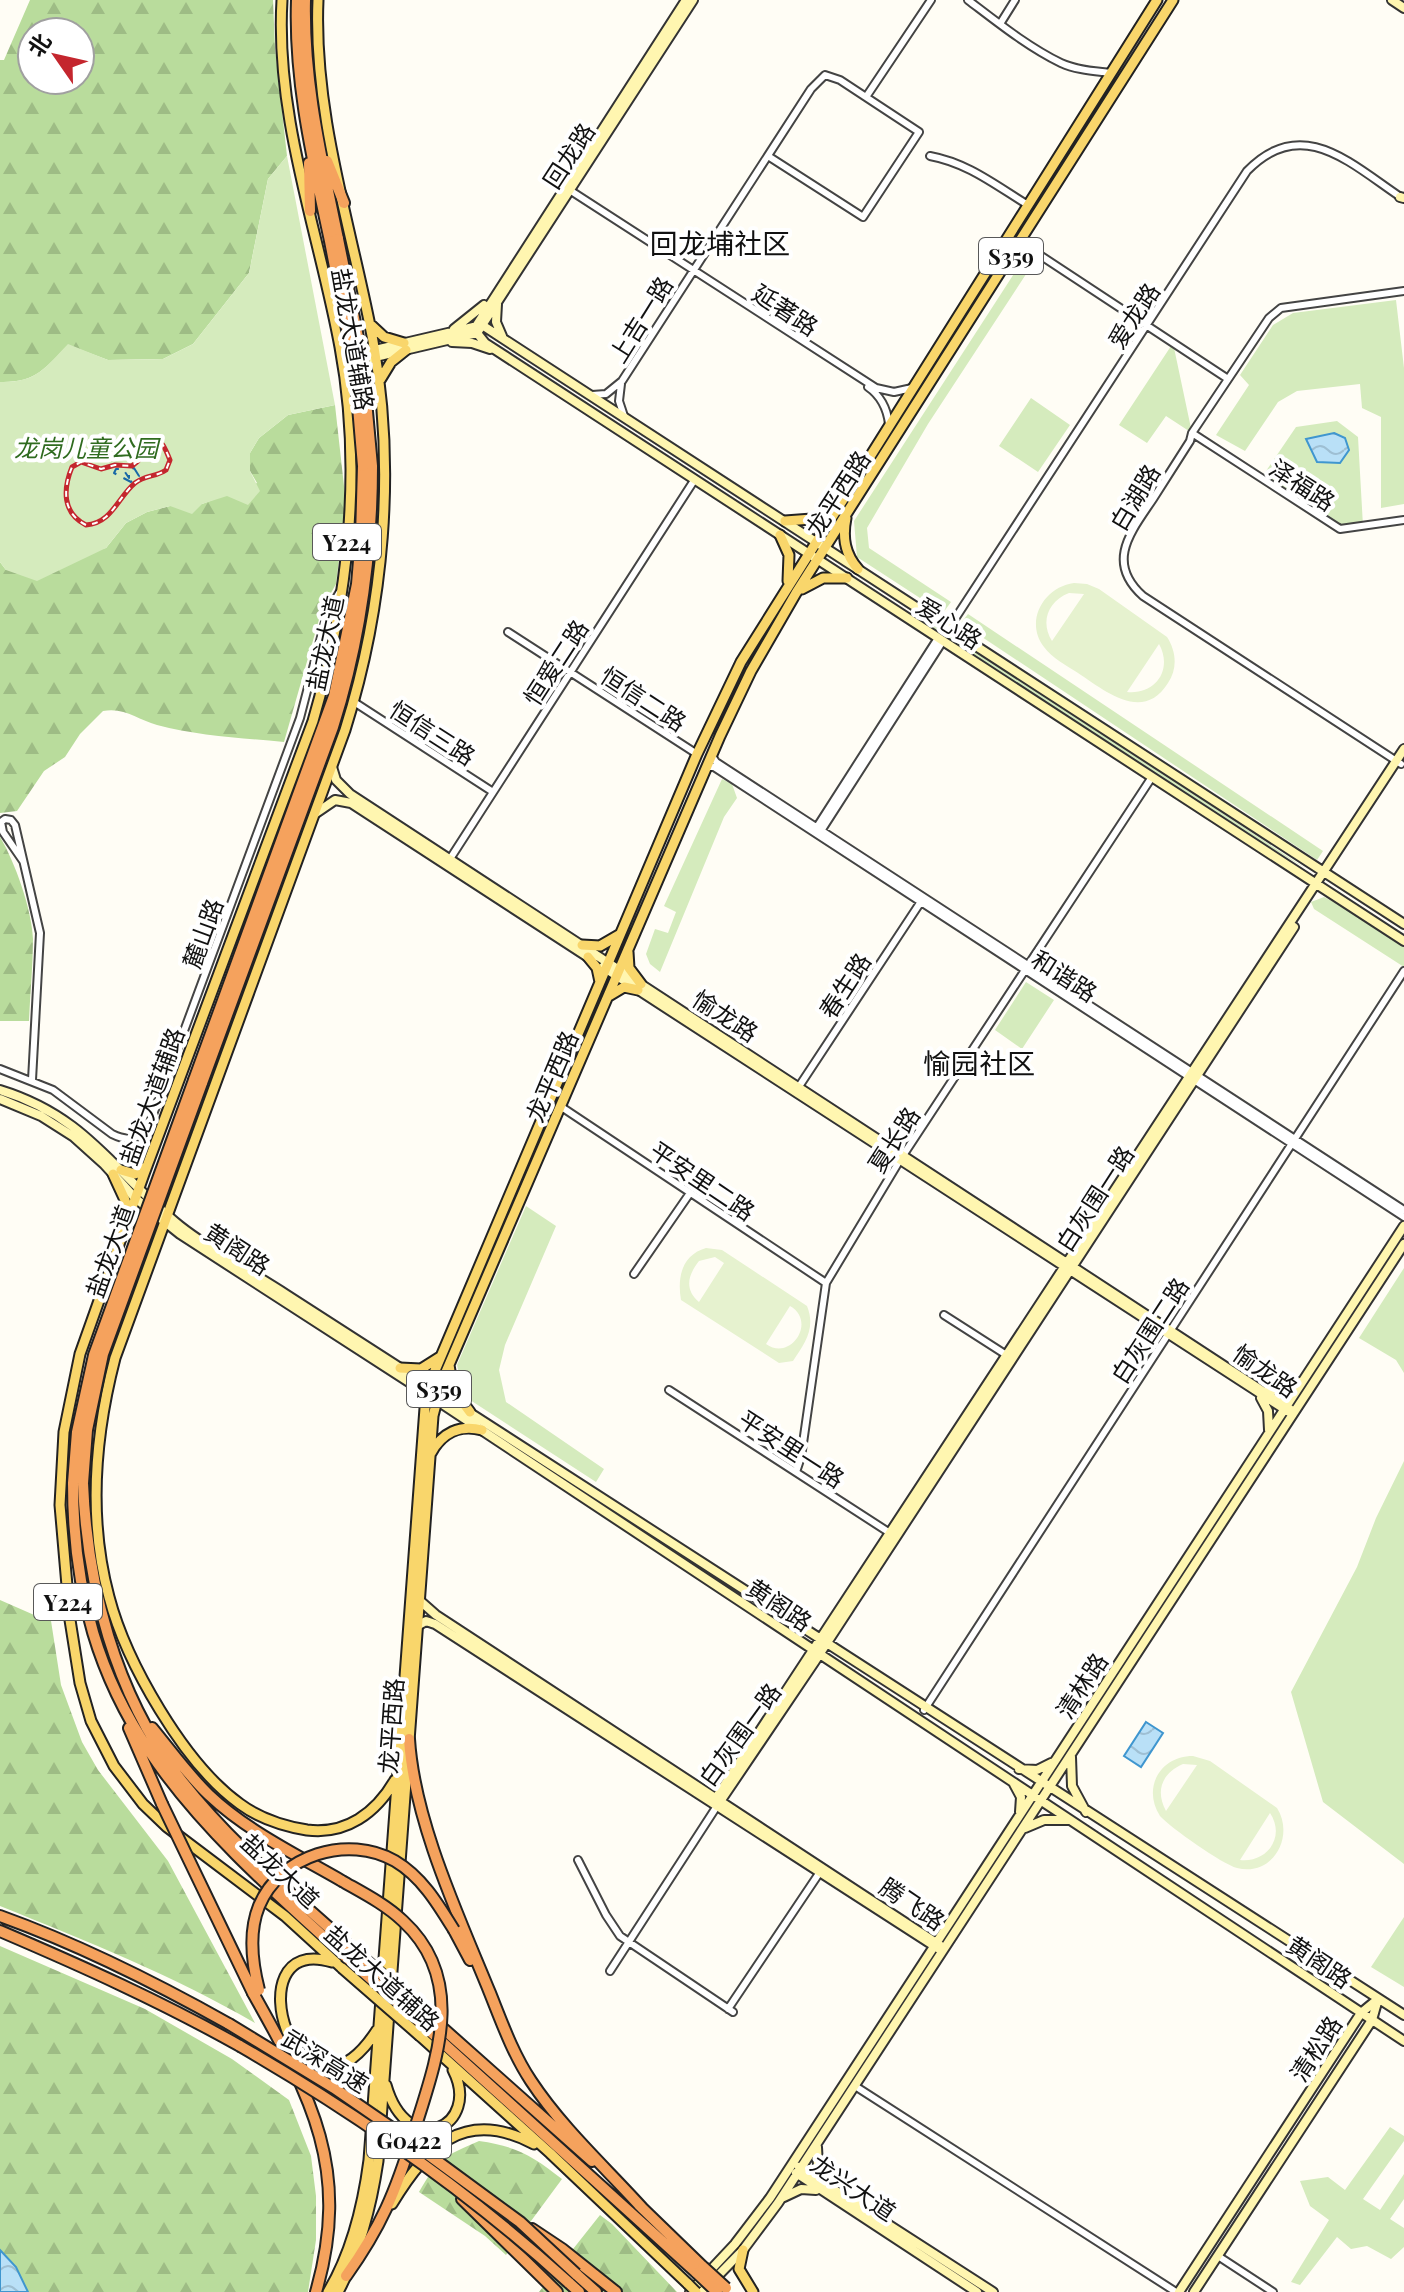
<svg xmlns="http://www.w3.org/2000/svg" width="1404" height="2292" viewBox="0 0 1404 2292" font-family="'Playfair Display','Noto Sans SC',serif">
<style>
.forest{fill:url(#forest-firs);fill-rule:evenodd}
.park{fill:#d5ebbd}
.pitch{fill:#e6f2cf;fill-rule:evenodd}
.water{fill:url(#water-waves);stroke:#3f96cf;stroke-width:2}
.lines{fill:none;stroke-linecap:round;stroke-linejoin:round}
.ferry{stroke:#1768a6;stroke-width:2;stroke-dasharray:10 8;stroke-linecap:butt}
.street-casing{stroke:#444;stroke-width:10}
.secondary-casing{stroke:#333;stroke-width:12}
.primary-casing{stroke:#222;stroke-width:13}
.highway-casing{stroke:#222;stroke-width:14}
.street{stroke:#fff;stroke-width:6}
.secondary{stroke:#fff6b0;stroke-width:8}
.primary{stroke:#f9d66b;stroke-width:9}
.highway{stroke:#f5a25d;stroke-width:10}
.rail-casing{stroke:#c4262e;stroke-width:5}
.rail{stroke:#fff;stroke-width:2;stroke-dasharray:6;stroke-linecap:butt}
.primary-bridge-casing{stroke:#222;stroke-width:13;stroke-linecap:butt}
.highway-bridge-casing{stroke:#222;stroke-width:14;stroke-linecap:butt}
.primary-bridge{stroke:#f9d66b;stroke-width:9}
.highway-bridge{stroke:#f5a25d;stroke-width:10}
.labels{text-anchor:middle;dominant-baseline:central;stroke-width:8;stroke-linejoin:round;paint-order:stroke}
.shield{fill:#fff;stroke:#585858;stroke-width:2}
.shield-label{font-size:22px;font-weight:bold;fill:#111}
.street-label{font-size:24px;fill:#111;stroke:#fff}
.park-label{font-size:24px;font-style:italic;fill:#2f6b1f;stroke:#fff}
.quarter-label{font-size:28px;fill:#111;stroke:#fff}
</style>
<defs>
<pattern id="forest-firs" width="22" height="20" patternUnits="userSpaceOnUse" patternTransform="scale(2)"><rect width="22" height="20" fill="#b9dc9c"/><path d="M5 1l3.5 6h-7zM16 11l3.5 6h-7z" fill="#9ebc85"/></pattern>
<pattern id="water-waves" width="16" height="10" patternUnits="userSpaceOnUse" patternTransform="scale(2)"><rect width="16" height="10" fill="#b9e0f7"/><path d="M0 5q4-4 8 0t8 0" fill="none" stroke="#9ebfd3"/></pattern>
</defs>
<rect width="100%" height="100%" fill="#fffdf5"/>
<!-- forest -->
<path class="forest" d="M 30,0 L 273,0 L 275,48 L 287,156 L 268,179 L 249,273 L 193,344 L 163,359 L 108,360 L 68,345 C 45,368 36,383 0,382 L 0,60 L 4,60 ZM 32,32 L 80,32 L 80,80 L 32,80 Z
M 335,405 L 346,504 L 336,584 L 322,609 L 284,742 C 242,738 198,736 157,725 C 138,720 125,707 103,711 L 80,734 L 65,757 L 44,771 L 17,811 L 0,813 L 0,562 L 6,570 L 106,548 L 126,523 L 147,512 L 170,506 L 202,504 L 257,483 L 250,471 L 250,453 L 259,438 L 288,415 Z
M 0,837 C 15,862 32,910 33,939 C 33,966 30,994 29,1021 L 0,1021 Z
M 0,1600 L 41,1618 L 49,1608 L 61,1685 L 82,1742 L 98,1770 L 168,1861 L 255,2023 C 174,1976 87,1941 0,1906 Z
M 0,1946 L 145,2009 L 232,2059 L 289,2100 L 311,2156 L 316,2196 L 316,2240 L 308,2292 L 28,2292 L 16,2267 L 0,2250 Z
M 479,2141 C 516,2146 533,2156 562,2179 L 506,2255 L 485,2236 L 419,2192 C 438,2159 444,2156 479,2141 Z
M 600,2215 L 612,2224 L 677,2292 L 539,2292 Z"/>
<!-- park -->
<path class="park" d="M 287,156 L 335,405 L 288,415 L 259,438 L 250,453 L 250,471 L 260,491 L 248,505 L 227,496 L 202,504 L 192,514 L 170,506 L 147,512 L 126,523 L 106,548 L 37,581 L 6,570 L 0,562 L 0,382 C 36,383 45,368 68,344 L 108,360 L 163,359 L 193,344 L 249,273 L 268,179 Z
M 1030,261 L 1034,262 L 928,424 L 867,528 L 869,548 L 951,602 L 943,613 L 857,557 L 854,521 L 1019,266 Z
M 1396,300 L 1404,368 L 1404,504 L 1381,508 L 1381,417 L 1362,408 L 1360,384 L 1297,391 L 1278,402 L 1245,451 L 1216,435 L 1249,385 L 1240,375 L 1273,325 L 1293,313 Z
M 1173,343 L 1192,433 L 1166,416 L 1147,443 L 1119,425 Z
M 1031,398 L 1070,425 L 1038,472 L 999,446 Z
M 1337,421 L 1358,437 L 1363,526 L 1340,529 L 1264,474 L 1296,427 Z
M 903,604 L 933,621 L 1305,868 L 1236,827 L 930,626 Z
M 968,614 L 1323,851 L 1317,860 L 961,623 Z
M 722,779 L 732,784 L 737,798 L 724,817 L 660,972 L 650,964 L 646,954 L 655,929 L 668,933 L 676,912 L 664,906 Z
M 1324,897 L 1344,907 L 1404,947 L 1404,967 L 1314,909 L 1311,902 Z
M 1026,982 L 1054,1000 L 1022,1049 L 995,1030 Z
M 526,1206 L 556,1226 L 505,1345 L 499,1370 L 506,1402 L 604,1469 L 596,1482 L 464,1396 L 457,1365 Z
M 1404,1268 L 1404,1373 L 1396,1360 L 1359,1338 Z
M 1404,1461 L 1404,1864 L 1323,1802 L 1291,1692 L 1357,1567 L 1376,1518 Z
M 1404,1917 L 1404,1987 L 1371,1967 Z
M 1390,2127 L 1404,2136 L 1404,2141 L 1363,2199 L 1380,2210 L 1404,2174 L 1404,2199 L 1390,2219 L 1404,2228 L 1404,2247 L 1391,2259 L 1367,2246 L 1351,2249 L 1337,2237 L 1300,2285 L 1291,2282 L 1329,2220 L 1310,2206 L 1300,2181 L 1328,2177 L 1345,2190 Z"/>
<!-- pitch -->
<path class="pitch" d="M 1074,583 L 1087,584 L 1099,589 L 1167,637 C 1176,651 1178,668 1168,683 C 1143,723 1105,691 1078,673 C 1067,666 1052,658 1044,647 C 1024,621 1044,587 1074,583 ZM 1069,593 L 1084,594 L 1052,641 C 1040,622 1048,601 1069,593 ZM 1159,644 C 1173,669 1156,695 1127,692 Z
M 706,1248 L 722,1250 L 807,1306 C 816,1328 805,1343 793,1361 L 779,1363 L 681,1300 C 677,1277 682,1255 706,1248 ZM 715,1257 L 724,1263 L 699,1302 C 684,1289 688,1275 699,1261 ZM 790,1306 C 817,1321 791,1362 766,1344 Z
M 1193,1756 L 1210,1761 L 1277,1808 C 1295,1836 1273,1877 1237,1868 C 1222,1864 1171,1828 1160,1816 C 1142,1788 1160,1756 1193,1756 ZM 1183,1764 L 1197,1765 L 1166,1811 C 1155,1791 1162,1773 1183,1764 ZM 1270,1813 C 1286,1837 1267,1863 1240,1860 Z"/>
<!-- water -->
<path class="water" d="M 1334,433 L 1345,438 L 1349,450 L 1340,463 L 1317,462 L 1306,439 Z
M 1146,1722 L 1163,1733 L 1141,1767 L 1124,1756 Z
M 0,2250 L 16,2267 L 28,2292 L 0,2292 Z"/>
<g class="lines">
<!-- ferry -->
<path class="ferry" d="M 134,468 L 139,476 L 131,482 L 114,473 L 116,469 L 123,469 L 129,478 L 129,471 Z"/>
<!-- street casing -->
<g class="street-casing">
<path id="street" d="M 968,0 C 997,22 1028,47 1061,63 C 1076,70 1094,71 1110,73
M 1000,24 L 1015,0
M 866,97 L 931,0
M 930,156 C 968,163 995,185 1028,205
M 568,189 L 876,388 L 894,392 L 912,388
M 1020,242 L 1228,379
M 621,384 L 619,401 L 624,416
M 868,387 C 881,396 887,408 889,424
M 592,395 L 606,394 L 622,381 L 811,89 L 825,75 L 840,80 L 919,132 L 863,217 L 768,156
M 1192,433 L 1340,529 L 1404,520
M 949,628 L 1247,171 C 1302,114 1351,164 1402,198
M 508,632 L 697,754
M 354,702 L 493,792
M 712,756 L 716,762 L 1404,1210
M 1401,764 L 1143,596 C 1105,562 1131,532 1153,499 C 1165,480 1178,460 1190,441 L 1192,433 L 1269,318 L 1281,308 L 1404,291
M 706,767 L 714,767 L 1404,1217
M 815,830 L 938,638
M 817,831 L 821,831 L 943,641
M 23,861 L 3,832 L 1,822 L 5,819 L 11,820 L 15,825 L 40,933 L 32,1080
M 448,862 L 695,479
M 0,1069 L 53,1090 L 112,1134 C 126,1141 137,1141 148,1128 L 300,718 L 327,614 L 339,593
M 798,1088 L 922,900
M 560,1106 L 826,1283
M 634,1274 L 690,1193
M 944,1315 L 1008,1356
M 669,1390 L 893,1535
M 796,1472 L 801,1457 L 826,1283 L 900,1160 L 1152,777
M 924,1710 L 1404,971
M 578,1860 L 606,1915 L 620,1936 L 733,2012
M 610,1971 L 717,1806
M 728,2009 L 822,1869
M 855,2086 L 1176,2292
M 1218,2256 L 1273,2292"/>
</g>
<!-- secondary casing -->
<g class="secondary-casing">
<path id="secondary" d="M 1392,0 L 1404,8
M 1400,197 L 1404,198
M 497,304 L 496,322 L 502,336
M 475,328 L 686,0
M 454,329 L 484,305
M 477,333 L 485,343 L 1404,941
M 452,342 L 472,343 L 490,349
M 358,354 L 482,325 L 1404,924
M 358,361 L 477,333 L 693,0
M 332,767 L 336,780 L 350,794 L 1290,1409
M 316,813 L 335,800 L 351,803 L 591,959
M 603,967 L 1289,1412
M 0,1090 C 88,1117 114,1173 180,1226 C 213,1252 252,1272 287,1295 C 659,1536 1030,1778 1404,2015
M 0,1099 L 41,1116 L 74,1137 L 104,1164 L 135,1198 L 180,1234 L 415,1386 L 1404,2041
M 1268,1390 L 1283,1390 L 1300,1382
M 1261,1398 L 1268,1411 L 1269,1430
M 419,1600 L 436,1615 L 941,1946
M 417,1626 L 426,1621 L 435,1624 L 939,1949
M 1071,1757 L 1072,1786 L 1086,1812
M 1019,1769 L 1037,1770 L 1051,1763
M 1014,1784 L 1021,1797 L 1020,1812
M 717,1806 L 716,1798 L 1404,749
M 717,1806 L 815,1661 L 1294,927
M 1025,1828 L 1044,1820 L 1070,1820
M 817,2147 L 818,2166 L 824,2180
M 799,2167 L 993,2292
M 796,2173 L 977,2292
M 784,2197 L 801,2189 L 816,2190
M 690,2292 L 735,2244 L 770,2198 L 1404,1226
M 702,2292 L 743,2250 L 778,2203 L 1404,1244
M 1179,2292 L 1361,2013 L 1378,1999
M 1194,2292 L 1372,2020 L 1378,1999"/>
</g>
<!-- primary casing -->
<g class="primary-casing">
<path id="primary" d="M 282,0 C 275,118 319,233 340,347 C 363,470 348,601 313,721 L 144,1174 L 80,1354 L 64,1432 L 60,1505 L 70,1620 L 80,1683 L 91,1721 L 114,1766 L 143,1804 L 167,1827 L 285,1916 L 342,1968
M 318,0 C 313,115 352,229 373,341 C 396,469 384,606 345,730 L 115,1358 C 95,1435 88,1519 109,1597 C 126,1662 184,1764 240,1804 C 259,1818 283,1826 307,1830 C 346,1835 376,1813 395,1780
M 370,324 L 384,337 L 404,343
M 380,380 L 391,362 L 406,350
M 846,518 C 842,538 845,554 858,569
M 785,521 L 812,519 L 832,510
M 780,535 L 789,555 L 788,581
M 802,589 L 823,578 L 847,578
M 582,945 L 600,946 L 619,935
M 628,952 L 629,968 L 641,984
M 588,957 L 597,968 L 600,982
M 609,996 L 624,987 L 638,990
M 121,1170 L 135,1174 L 147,1166
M 113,1174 L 125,1200 L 128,1215
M 449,1365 L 453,1389 L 470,1412
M 400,1368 L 421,1369 L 440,1357
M 431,1453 C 442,1433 460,1424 482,1430
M 332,1962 C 230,1931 298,2152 377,2030
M 420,2036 L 550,2153 L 688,2284
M 386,2085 C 408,2162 482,2126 453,2070
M 392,2204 C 426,2147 464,2107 534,2144
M 743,2250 L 739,2269 L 753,2292
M 328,2292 C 352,2252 363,2206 369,2160 L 425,1408 L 431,1380 L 697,754 L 741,662 L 1157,0
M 338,2292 C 360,2251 371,2208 378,2161 L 433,1416 L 442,1381 L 720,736 L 751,671 L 796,593 L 1173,0"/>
</g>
<!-- highway casing -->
<g class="highway-casing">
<path id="highway" d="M 297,0 C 294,82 313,161 330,241
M 305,0 C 303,82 322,160 338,239
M 327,161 L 344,203
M 309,163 L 310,211
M 194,1080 L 334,696 L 357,584 L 361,537 L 363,466
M 202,1083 L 333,727 C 360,642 372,555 372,466
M 73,1483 C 73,1711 187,1814 345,1956
M 83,1483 C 87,1585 115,1692 177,1775 C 225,1838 286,1889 345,1942
M 129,1728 L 162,1804
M 152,1728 C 171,1751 188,1775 209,1795 C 247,1831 297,1855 342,1881
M 409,1739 C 414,1821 459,1917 490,1993 C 502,2023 513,2054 531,2081 C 562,2128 606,2168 643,2209
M 0,1916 C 78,1944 156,1983 229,2024
M 454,1930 L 470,1960
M 0,1931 C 82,1966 162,2002 240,2046
M 253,1993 C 312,2098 351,2170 316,2292
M 420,2008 L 592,2161
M 421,2023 L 697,2273
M 462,2199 L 557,2292
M 639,2205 L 703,2267
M 532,2229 L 562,2249 L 616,2292
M 576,2274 L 596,2292
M 346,2276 C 381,2227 396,2191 413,2135
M 568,2282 L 579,2292"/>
</g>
<!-- street -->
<use href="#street" class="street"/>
<!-- secondary -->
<use href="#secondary" class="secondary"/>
<!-- primary -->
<use href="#primary" class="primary"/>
<!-- highway -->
<use href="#highway" class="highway"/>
<!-- rail casing -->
<g class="rail-casing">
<path id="rail" d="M 149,438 C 163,438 165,449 170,460 L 166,470 C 156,477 145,475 135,483 C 118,497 112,523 86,525 C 62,513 63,489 72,467 L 81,462 L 101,469 L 115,465 L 132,466 L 138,461 L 140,444 Z"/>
</g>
<!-- rail -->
<use href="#rail" class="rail"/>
<!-- primary-bridge casing -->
<g class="primary-bridge-casing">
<path id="primary-bridge" d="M 342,1968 L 420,2036
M 688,2284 L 696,2292"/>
</g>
<!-- highway-bridge casing -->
<g class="highway-bridge-casing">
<path id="highway-bridge" d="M 338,239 L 362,357 L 372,466
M 330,241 L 355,371 L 363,466
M 73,1483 L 77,1432 L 94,1355 L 194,1080
M 83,1483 L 87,1430 L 103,1354 L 202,1083
M 162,1804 L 253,1993
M 342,1881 C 363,1893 385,1904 403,1921 C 469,1982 435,2063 413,2135
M 345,1942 L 420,2008
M 345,1956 L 421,2023
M 259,1990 C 252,1963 248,1933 259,1906 C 280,1855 348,1834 395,1861 C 422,1877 438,1904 454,1930
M 229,2024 L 334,2088 L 392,2128 L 520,2222 L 576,2274
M 240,2046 C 356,2113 469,2192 568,2282
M 703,2267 L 726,2288
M 697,2273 L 717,2292"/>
</g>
<!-- primary-bridge -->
<use href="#primary-bridge" class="primary-bridge"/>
<!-- highway-bridge -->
<use href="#highway-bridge" class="highway-bridge"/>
</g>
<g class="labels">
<!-- shield labels -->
<g class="shield">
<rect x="979" y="238" width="64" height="36" rx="6"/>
<rect x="313" y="524" width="68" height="36" rx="6"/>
<rect x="407" y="1371" width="64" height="36" rx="6"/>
<rect x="34" y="1584" width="68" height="36" rx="6"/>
<rect x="367" y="2122" width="84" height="36" rx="6"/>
</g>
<g class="shield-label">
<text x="1011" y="256">S359</text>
<text x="347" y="542">Y224</text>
<text x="439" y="1389">S359</text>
<text x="68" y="1602">Y224</text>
<text x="409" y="2140">G0422</text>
</g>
<!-- street labels -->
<g class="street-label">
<text transform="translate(568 155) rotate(-57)">回龙路</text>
<text transform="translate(786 309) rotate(33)">延著路</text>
<text transform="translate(1133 315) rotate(-57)">爱龙路</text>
<text transform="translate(640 319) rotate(-58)">上吉一路</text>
<text transform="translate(354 339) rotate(80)">盐龙大道辅路</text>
<text transform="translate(1303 484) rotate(33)">泽福路</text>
<text transform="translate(837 493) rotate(-57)">龙平西路</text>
<text transform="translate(1134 497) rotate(-59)">白湖路</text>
<text transform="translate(950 622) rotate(33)">爱心路</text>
<text transform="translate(324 643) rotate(-78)">盐龙大道</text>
<text transform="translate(555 662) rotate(-57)">恒爱二路</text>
<text transform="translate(644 698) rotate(33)">恒信二路</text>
<text transform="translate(433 732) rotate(33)">恒信三路</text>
<text transform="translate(202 933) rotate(-70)">麓山路</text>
<text transform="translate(1065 975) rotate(33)">和谐路</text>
<text transform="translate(844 985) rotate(-57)">春生路</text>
<text transform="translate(726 1015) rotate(33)">愉龙路</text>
<text transform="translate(551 1076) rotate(-67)">龙平西路</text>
<text transform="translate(151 1096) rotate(-70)">盐龙大道辅路</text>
<text transform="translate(893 1139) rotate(-57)">夏长路</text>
<text transform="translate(703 1180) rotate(34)">平安里二路</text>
<text transform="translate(1094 1198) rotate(-57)">白灰围一路</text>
<text transform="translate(238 1248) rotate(33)">黄阁路</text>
<text transform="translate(109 1251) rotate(-70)">盐龙大道</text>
<text transform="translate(1149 1330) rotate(-57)">白灰围二路</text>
<text transform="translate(1266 1370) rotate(35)">愉龙路</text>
<text transform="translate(792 1448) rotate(33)">平安里一路</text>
<text transform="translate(780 1604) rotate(34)">黄阁路</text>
<text transform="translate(1081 1685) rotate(-57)">清林路</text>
<text transform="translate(390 1726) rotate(-86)">龙平西路</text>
<text transform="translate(739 1734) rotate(-54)">白灰围一路</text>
<text transform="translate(281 1870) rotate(43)">盐龙大道</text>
<text transform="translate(913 1903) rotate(34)">腾飞路</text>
<text transform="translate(1320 1961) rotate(34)">黄阁路</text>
<text transform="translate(383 1977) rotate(42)">盐龙大道辅路</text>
<text transform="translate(1315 2048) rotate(-57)">清松路</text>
<text transform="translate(326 2060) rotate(32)">武深高速</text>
<text transform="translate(854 2187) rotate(34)">龙兴大道</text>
</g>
<!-- park labels -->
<g class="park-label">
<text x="86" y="447">龙岗儿童公园</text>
</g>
<!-- quarter labels -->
<g class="quarter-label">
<text x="720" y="242">回龙埔社区</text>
<text x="979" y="1062">愉园社区</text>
</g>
</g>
<!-- north arrow -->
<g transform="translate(56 56) rotate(304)"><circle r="38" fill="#ffffff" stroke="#a0a0a0" stroke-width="2"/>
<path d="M0-6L14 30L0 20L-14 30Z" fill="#c4262e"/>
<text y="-12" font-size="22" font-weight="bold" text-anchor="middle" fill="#111111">北</text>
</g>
</svg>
